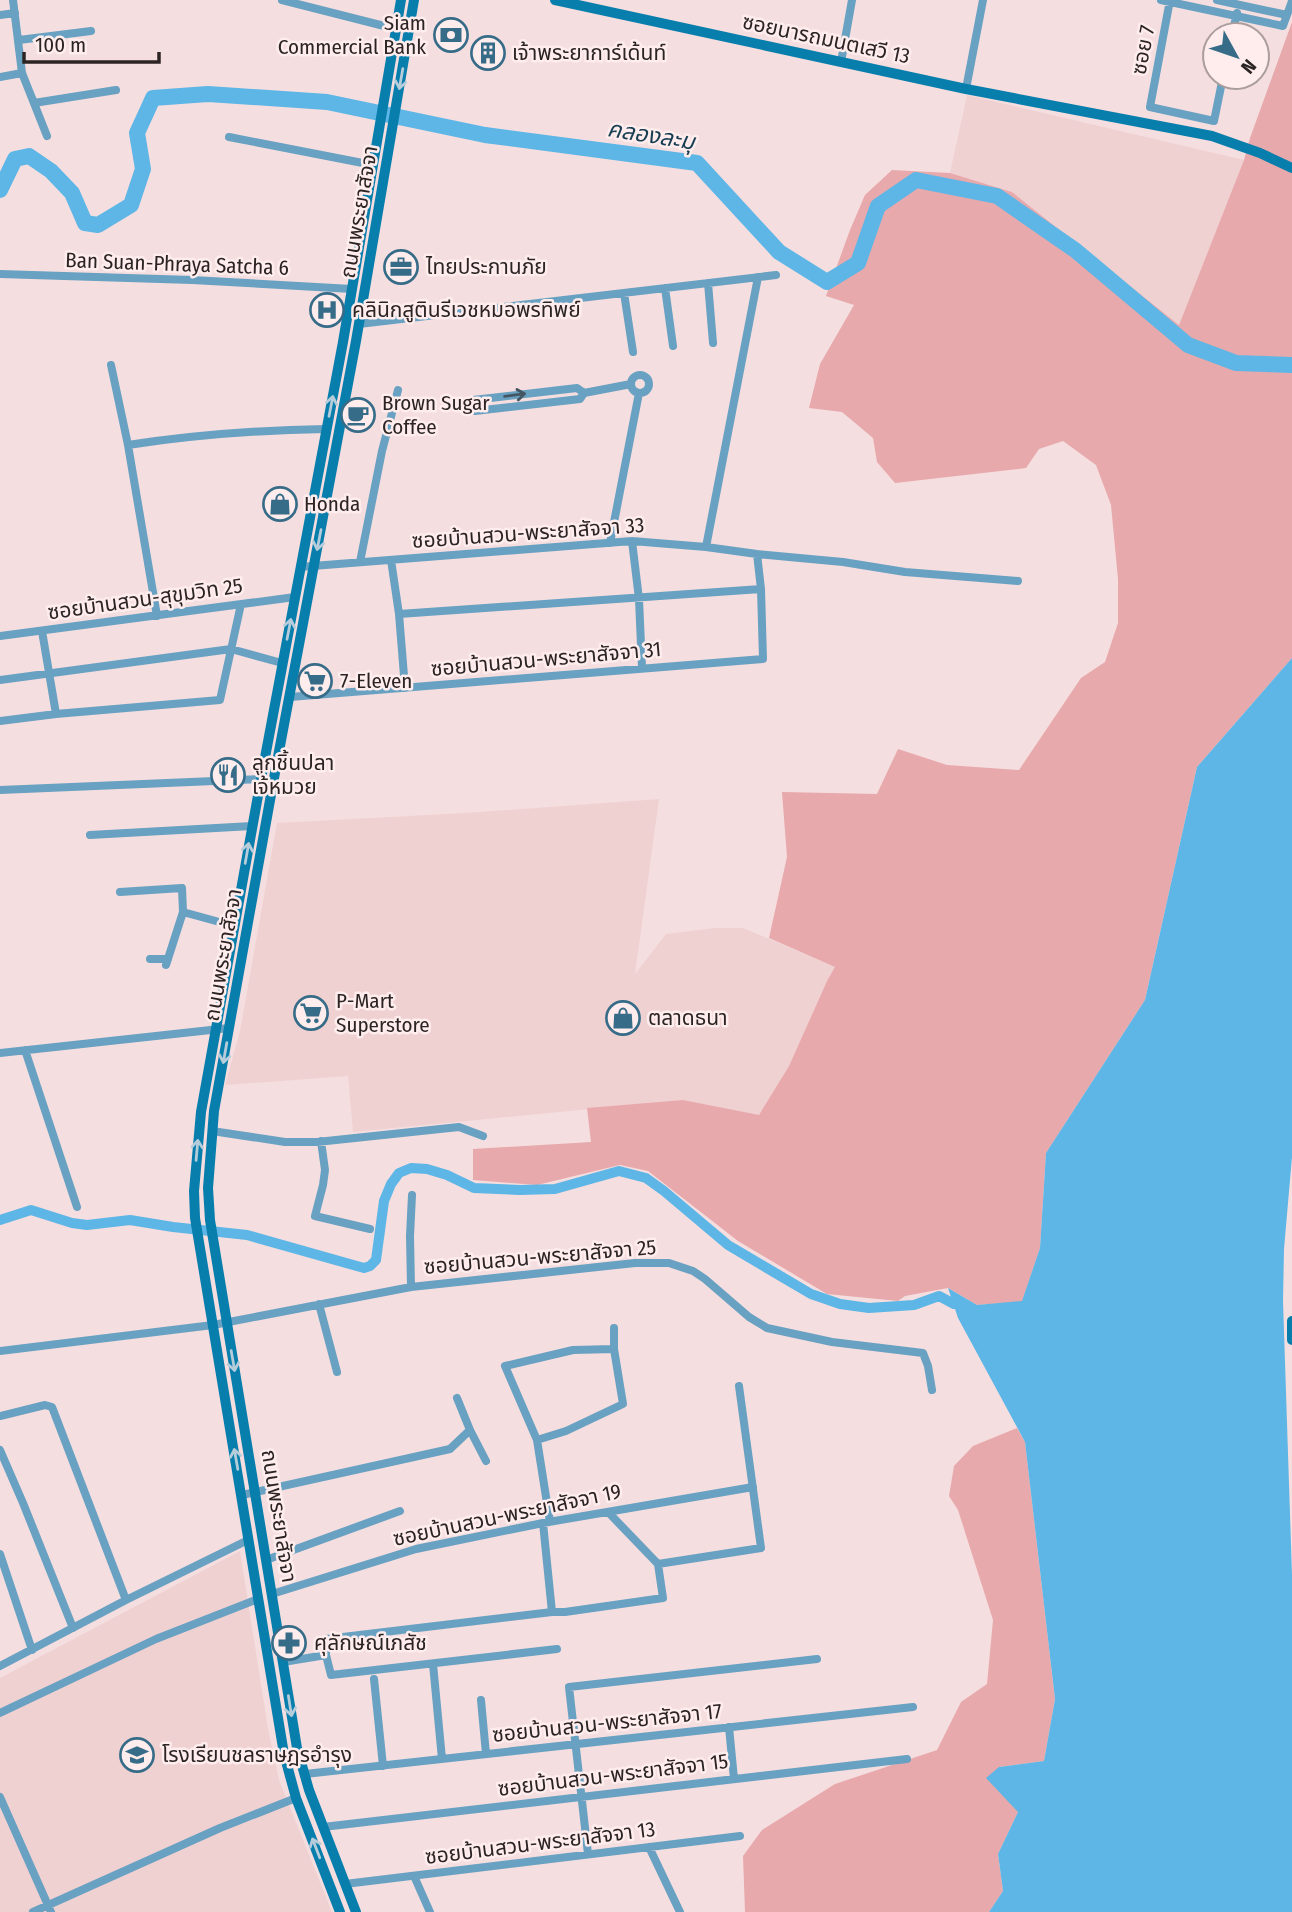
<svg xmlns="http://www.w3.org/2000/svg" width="1292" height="1912" viewBox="0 0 1292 1912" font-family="'Fira Sans Condensed','Noto Sans Thai',sans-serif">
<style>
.built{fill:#f0d1d2}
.green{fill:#e7a9ac}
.water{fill:#5db6e6}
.pier{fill:#f5dedf}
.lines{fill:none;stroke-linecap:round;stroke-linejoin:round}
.canal{stroke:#5db6e6;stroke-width:10}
.river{stroke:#5db6e6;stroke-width:16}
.street{stroke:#68a1c1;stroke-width:8}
.secondary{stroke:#087ead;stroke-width:10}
.oneway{stroke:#b5ccda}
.oneway2{stroke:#445663}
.labels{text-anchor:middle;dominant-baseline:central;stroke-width:5;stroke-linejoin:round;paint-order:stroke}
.poi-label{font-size:21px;fill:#2c2424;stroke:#ffeded;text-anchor:start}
.street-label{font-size:21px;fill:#2c2424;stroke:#ffeded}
.water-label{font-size:23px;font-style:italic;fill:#163d51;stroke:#ffeded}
</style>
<rect width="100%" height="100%" fill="#f5dedf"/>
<!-- built -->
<path class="built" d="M 967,95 L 1244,160 L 1179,325 L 1012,192 L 950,173 Z
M 659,799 L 635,974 L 666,934 L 715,928 L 743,928 L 836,967 L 827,981 L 789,1066 L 759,1116 L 683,1100 L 353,1132 L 348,1076 L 225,1085 L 240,1031 L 277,823 L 465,813 Z
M 240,1551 L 268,1729 L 279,1780 L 332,1912 L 0,1912 L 0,1678 Z"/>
<!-- green -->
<path class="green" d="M 1292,22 L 1292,658 L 1197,767 L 1145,1000 L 1046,1153 L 1040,1248 L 1022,1302 L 977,1305 L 948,1288 L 905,1296 L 898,1301 L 827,1294 L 738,1241 L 648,1171 L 620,1165 L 537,1185 L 473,1180 L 473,1149 L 591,1142 L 587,1108 L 683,1100 L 759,1115 L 789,1066 L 827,981 L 835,967 L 769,938 L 787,857 L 782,792 L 877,794 L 898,749 L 947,765 L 1019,770 L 1081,678 L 1105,662 L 1118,623 L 1118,579 L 1111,505 L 1096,465 L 1063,441 L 1039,449 L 1026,468 L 895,483 L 877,462 L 873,438 L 842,412 L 809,408 L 820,364 L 854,305 L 826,296 L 850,230 L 865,195 L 892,170 L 950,173 L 1012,192 L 1179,325 L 1244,160 L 1250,138 Z
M 1017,1428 L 1025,1442 L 1055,1699 L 1044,1761 L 999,1767 L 1018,1812 L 998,1854 L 1003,1891 L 989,1912 L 745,1912 L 743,1856 L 762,1830 L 835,1784 L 937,1750 L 961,1702 L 987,1684 L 993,1620 L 958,1510 L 949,1496 L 954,1466 L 973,1446 Z"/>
<!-- water -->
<path class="water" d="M 1292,658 L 1292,1912 L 989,1912 L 1003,1891 L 998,1854 L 1018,1812 L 986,1778 L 999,1767 L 1044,1761 L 1055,1699 L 1025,1442 L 958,1318 L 948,1288 L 977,1305 L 1022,1301 L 1040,1248 L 1046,1153 L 1145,1000 L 1197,767 Z"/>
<!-- pier -->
<path class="pier" d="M 1292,1157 L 1292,1575 L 1283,1301 L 1284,1249 Z"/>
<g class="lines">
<!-- canal -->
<path class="canal" d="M 0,1220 L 31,1210 L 72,1223 L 87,1225 L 130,1220 L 173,1227 L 247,1235 L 364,1268 L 370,1266 L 376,1260 L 384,1201 L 391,1184 L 399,1173 L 411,1168 L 427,1169 L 447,1175 L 474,1188 L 520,1190 L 555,1189 L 619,1171 L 646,1178 L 664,1191 L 728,1245 L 811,1294 L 840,1304 L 869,1308 L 914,1305 L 939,1296 L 954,1304"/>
<!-- river -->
<path class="river" d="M 0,190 L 15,159 L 29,156 L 51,171 L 72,193 L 85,223 L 98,225 L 131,205 L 143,169 L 137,133 L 153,98 L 208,94 L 327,102 L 485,135 L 697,163 L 779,252 L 827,282 L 858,263 L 878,206 L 916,180 L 997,196 L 1075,250 L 1188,345 L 1236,363 L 1292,365"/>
<!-- street -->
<path class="street" d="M 13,0 L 22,73 L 47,136
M 282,0 L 396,29
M 1161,0 L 1283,26 L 1292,1
M 1170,0 L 1150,107 L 1214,121 L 1223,77
M 1217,0 L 1287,15
M 0,15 L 15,13
M 1232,35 L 1237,13
M 19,40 L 91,31
M 841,62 L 852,0
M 0,77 L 22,73
M 966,89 L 983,0
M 34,103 L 116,90
M 229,137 L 373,165
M 0,274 L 192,280 L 352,289
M 708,283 L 713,343
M 665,288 L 673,346
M 624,293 L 633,352
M 359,324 L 776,275
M 111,365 L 128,445 L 157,616
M631 384a9 9 0 1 1 18 0a9 9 0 1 1-18 0Z
M 584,393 L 577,388 L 473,400 L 475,411 L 580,399 L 584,393 L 631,384
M 128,445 C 194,435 260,430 326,429
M 632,541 L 639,599 L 642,668
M 610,543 L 639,393
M 706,547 L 758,277
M 391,560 L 399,614 L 405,688
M 360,562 L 382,451 L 398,390
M 300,567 L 632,541 L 706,547 L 757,554 L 843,562 L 905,572 L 1018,581
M 399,614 L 761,589
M 42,631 L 56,714
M 0,636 L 295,597
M 0,680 L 231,649 L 282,663
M 290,697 L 763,659 L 761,589 L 757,554
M 0,721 L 56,714 L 220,700 L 241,604
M 0,790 L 261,779
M 90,835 L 252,826
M 120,892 L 182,888 L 183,912 L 166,965
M 183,912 L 234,926
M 150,959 L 168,959
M 25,1050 L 77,1207
M 0,1053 L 229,1028
M 212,1131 L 285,1142 L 317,1142 L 459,1127 L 483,1136
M 321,1141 L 325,1170 L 323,1185 L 315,1216 L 370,1229
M 411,1287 L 410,1236 L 412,1195
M 319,1304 L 337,1372
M 0,1351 L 213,1325 L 411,1287 L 635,1263 L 669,1263 L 693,1271 L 705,1279 L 749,1317 L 767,1328 L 832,1342 L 923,1353 L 928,1366 L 932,1390
M 457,1398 L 470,1430 L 486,1461
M 0,1416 L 45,1405 L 52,1407 L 126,1600
M 537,1440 L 566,1431 L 623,1404 L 614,1349 L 614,1328
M 0,1450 L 23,1503 L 73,1628
M 242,1495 L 450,1449 L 470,1430
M 608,1512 L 658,1564
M 550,1522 L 537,1440 L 505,1366 L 573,1350 L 614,1349
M 543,1523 L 552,1612 L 565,1612 L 663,1598 L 658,1564 L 761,1548 L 739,1386
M 0,1554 L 32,1650
M 266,1560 L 400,1511
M 272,1594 L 416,1549 L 543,1523 L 753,1487
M 552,1612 L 326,1639 L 326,1655 L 331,1675 L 557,1649
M 283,1662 L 326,1655
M 433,1664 L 442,1759
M 0,1666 L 126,1600 L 248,1540
M 374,1679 L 383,1766
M 481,1700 L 486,1754
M 0,1713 L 156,1639 L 258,1599
M 729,1727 L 734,1779
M 305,1774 L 913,1707
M 0,1797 L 51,1912
M 323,1827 L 907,1759
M 649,1847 L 680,1912
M 588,1854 L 569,1687 L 817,1659
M 414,1876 L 430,1912
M 345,1884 L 740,1836
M 33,1912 L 220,1828 L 296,1798"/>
<!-- secondary -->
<path class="secondary" d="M 555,0 L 966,89 L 1212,136 L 1260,153 L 1292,168
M 1292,1321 L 1292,1340
M 340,1912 L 296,1798 L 284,1754 L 195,1218 L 194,1191 L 201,1112 L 261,779 L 343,342 L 401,0
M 356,1912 L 309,1790 L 297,1748 L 210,1220 L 208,1188 L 214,1111 L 274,778 L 356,341 L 414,0"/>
</g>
<!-- one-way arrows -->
<defs><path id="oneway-shaft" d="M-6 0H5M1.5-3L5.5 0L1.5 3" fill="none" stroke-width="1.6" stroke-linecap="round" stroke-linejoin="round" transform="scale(1.75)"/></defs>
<g class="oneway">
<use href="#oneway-shaft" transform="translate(401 79) rotate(100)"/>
<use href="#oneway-shaft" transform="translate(331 406) rotate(-79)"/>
<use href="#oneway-shaft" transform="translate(319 540) rotate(101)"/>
<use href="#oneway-shaft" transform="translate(289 629) rotate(-79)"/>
<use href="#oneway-shaft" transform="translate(247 853) rotate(-80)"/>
<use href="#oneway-shaft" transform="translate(225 1053) rotate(100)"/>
<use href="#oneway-shaft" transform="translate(197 1150) rotate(-85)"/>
<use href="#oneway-shaft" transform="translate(233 1361) rotate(80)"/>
<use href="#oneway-shaft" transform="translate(236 1459) rotate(-100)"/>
<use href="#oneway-shaft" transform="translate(290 1706) rotate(81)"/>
<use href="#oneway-shaft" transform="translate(316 1848) rotate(-111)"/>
</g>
<use class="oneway2" href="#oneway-shaft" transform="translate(515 395) rotate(-7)"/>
<!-- icons -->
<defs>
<g id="bank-ring" transform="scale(1.75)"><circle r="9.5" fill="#ffeded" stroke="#376c88" stroke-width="1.5"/><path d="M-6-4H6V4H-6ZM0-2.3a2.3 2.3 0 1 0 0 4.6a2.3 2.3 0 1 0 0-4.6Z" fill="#376c88"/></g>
<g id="building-ring" transform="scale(1.75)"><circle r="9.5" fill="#ffeded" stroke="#376c88" stroke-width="1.5"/><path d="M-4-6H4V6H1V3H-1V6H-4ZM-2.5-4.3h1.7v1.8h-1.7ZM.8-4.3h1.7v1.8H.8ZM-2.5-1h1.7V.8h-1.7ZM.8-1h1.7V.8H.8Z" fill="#376c88"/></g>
<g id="office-ring" transform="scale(1.75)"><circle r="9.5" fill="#ffeded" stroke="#376c88" stroke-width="1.5"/><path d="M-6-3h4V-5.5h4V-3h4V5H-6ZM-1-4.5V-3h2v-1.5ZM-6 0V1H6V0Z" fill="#376c88"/></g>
<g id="hospital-ring" transform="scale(1.75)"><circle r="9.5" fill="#ffeded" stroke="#376c88" stroke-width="1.5"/><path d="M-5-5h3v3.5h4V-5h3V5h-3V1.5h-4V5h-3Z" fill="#376c88"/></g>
<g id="cafe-ring" transform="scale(1.75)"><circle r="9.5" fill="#ffeded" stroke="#376c88" stroke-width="1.5"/><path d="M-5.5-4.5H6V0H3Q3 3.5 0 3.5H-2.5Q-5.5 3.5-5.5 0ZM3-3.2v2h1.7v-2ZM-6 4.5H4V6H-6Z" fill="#376c88"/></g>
<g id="shop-ring" transform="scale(1.75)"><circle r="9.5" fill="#ffeded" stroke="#376c88" stroke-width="1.5"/><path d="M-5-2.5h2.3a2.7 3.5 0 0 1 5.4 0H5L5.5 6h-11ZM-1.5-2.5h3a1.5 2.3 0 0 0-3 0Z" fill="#376c88"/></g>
<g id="supermarket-ring" transform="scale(1.75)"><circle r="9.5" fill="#ffeded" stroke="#376c88" stroke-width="1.5"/><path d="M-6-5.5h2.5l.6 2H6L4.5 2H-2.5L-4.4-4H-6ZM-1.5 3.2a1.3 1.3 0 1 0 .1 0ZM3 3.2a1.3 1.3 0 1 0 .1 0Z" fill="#376c88"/></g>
<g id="restaurant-ring" transform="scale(1.75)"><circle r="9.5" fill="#ffeded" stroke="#376c88" stroke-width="1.5"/><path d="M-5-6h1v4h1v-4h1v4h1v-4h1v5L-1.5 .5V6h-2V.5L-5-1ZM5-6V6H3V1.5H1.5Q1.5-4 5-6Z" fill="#376c88"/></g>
<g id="pharmacy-ring" transform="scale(1.75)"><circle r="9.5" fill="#ffeded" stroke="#376c88" stroke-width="1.5"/><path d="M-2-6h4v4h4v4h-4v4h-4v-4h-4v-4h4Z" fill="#376c88"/></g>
<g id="school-ring" transform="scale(1.75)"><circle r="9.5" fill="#ffeded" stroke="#376c88" stroke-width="1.5"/><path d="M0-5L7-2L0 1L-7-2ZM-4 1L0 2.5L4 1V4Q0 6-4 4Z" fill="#376c88"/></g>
</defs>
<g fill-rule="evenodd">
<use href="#bank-ring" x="451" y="35"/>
<use href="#building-ring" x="488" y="53"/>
<use href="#office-ring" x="401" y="267"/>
<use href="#hospital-ring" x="327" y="310"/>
<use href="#cafe-ring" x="358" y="415"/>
<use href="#shop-ring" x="280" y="504"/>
<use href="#supermarket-ring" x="315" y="681"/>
<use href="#restaurant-ring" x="228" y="775"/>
<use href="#supermarket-ring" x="311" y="1013"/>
<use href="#shop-ring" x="623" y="1018"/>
<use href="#pharmacy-ring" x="289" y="1643"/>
<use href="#school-ring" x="137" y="1755"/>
</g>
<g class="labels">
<!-- poi labels -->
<g class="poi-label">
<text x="426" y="23" text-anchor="end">Siam<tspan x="426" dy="24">Commercial Bank</tspan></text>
<text x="512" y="53">เจ้าพระยาการ์เด้นท์</text>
<text x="426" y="267">ไทยประกานภัย</text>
<text x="352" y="310">คลินิกสูตินรีเวชหมอพรทิพย์</text>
<text x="382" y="403">Brown Sugar<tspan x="382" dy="24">Coffee</tspan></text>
<text x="304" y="504">Honda</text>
<text x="340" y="681">7-Eleven</text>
<text x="252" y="763">ลูกชิ้นปลา<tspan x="252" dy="24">เจ้หมวย</tspan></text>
<text x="336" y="1001">P-Mart<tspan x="336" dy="24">Superstore</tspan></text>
<text x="648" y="1018">ตลาดธนา</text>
<text x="314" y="1643">ศุลักษณ์เภสัช</text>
<text x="162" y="1755">โรงเรียนชลราษฎรอำรุง</text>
</g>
<!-- street labels -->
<g class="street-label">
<text transform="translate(826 39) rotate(12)">ซอยนารถมนตเสวี 13</text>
<text transform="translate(1143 50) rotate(-79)">ซอย 7</text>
<text transform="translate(359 212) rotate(-80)">ถนนพระยาสัจจา</text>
<text transform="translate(177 264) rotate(2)">Ban Suan-Phraya Satcha 6</text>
<text transform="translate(528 533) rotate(-4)">ซอยบ้านสวน-พระยาสัจจา 33</text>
<text transform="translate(145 599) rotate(-8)">ซอยบ้านสวน-สุขุมวิท 25</text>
<text transform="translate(546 659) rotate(-5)">ซอยบ้านสวน-พระยาสัจจา 31</text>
<text transform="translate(223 955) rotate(-80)">ถนนพระยาสัจจา</text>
<text transform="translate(540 1257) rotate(-5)">ซอยบ้านสวน-พระยาสัจจา 25</text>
<text transform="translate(507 1515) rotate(-12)">ซอยบ้านสวน-พระยาสัจจา 19</text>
<text transform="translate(279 1516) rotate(81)">ถนนพระยาสัจจา</text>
<text transform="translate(607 1723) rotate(-6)">ซอยบ้านสวน-พระยาสัจจา 17</text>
<text transform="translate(613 1775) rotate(-7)">ซอยบ้านสวน-พระยาสัจจา 15</text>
<text transform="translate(540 1843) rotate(-7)">ซอยบ้านสวน-พระยาสัจจา 13</text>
</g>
<!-- water labels -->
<g class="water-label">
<text transform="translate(651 135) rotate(9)">คลองละมุ</text>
</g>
</g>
<!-- north arrow -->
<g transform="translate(1236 56) rotate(130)"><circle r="33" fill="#ffeded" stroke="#ab9d9d" stroke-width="2"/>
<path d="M0-5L12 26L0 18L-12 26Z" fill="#376c88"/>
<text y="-10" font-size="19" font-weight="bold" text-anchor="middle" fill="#2c2424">N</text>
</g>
<!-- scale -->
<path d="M24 52v10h135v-10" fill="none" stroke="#2c2424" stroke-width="3.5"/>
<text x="35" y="52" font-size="21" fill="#2c2424" stroke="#ffeded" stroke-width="5" paint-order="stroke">100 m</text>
</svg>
